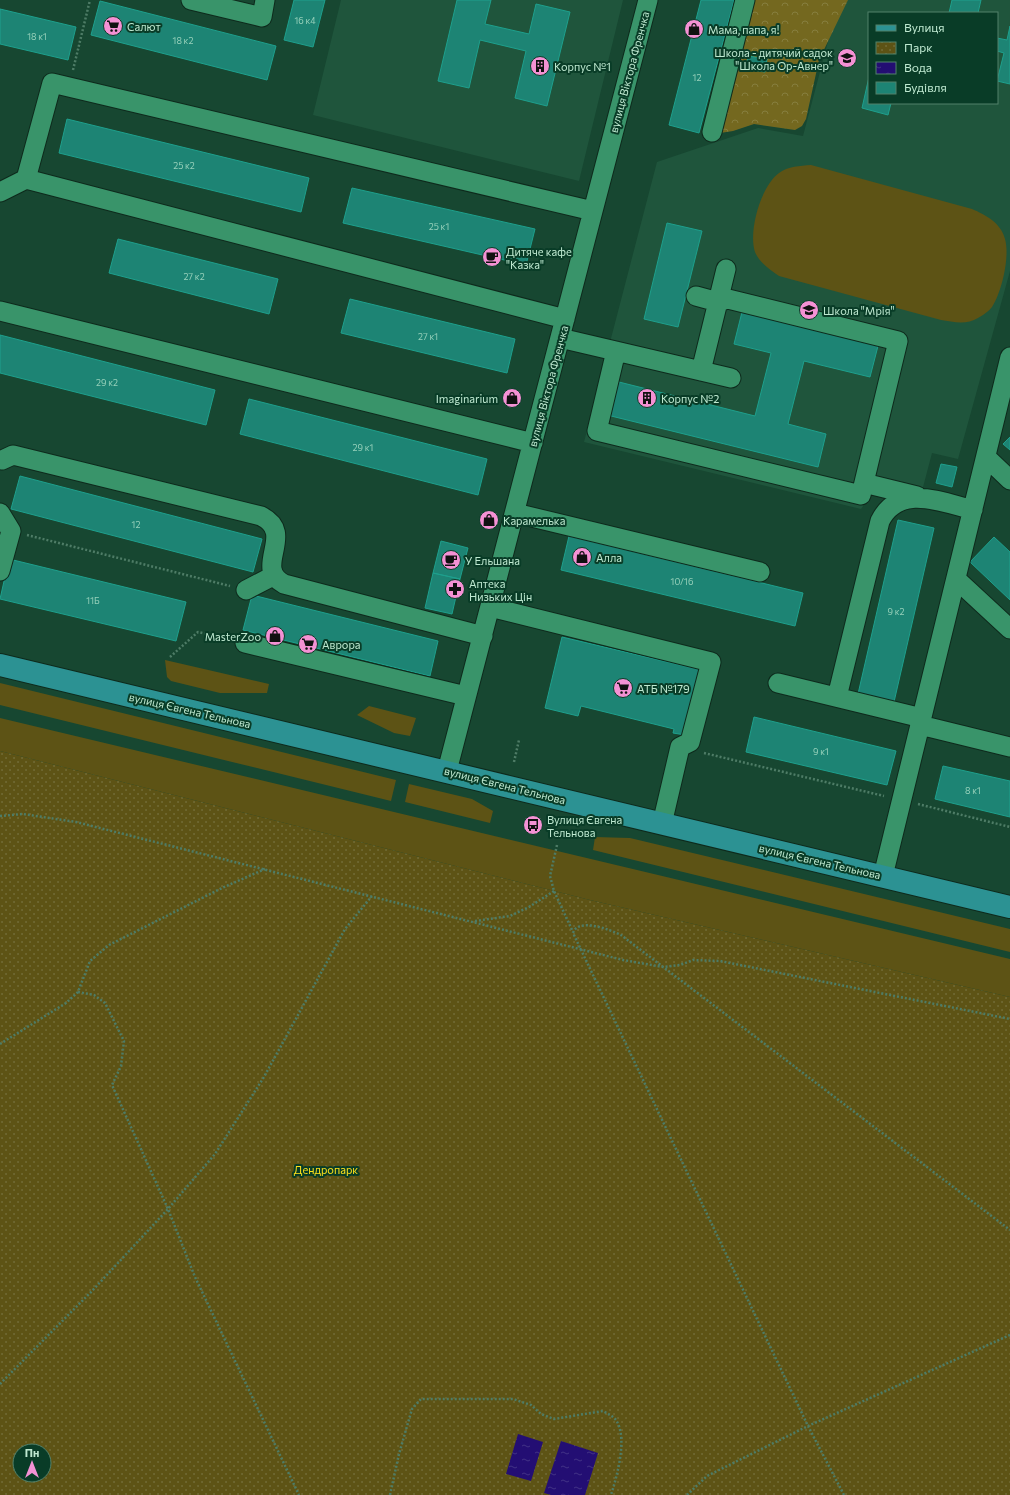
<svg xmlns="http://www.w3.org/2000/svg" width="1010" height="1495" viewBox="0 0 1010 1495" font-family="Commissioner,sans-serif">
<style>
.built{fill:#1f553c;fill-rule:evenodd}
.green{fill:#5d5315}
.forest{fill:url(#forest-crowns)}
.park{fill:url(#park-dots);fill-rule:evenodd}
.water{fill:url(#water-ripples)}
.building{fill:#1d8474;stroke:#1ea08d}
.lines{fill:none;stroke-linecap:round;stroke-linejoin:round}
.minor-casing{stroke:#0e2a1c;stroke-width:21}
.major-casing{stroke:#0e2a1c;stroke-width:24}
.path{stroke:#4e7c66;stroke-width:2.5;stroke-dasharray:2 2;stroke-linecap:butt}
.minor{stroke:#39946a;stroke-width:19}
.major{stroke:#2c9293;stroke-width:22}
.labels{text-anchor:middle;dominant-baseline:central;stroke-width:4;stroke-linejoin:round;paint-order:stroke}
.number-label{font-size:9px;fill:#96d0ba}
.poi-label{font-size:11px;fill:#bfe9d1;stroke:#093c27;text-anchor:start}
.street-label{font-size:11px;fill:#bfe9d1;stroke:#093c27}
.park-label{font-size:11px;fill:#fde11c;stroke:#093c27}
</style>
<defs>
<pattern id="forest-crowns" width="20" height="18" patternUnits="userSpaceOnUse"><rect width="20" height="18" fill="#74681f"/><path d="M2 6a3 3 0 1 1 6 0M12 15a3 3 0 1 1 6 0" fill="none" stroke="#867e3e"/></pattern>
<pattern id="park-dots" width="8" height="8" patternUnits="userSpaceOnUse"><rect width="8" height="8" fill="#5d5315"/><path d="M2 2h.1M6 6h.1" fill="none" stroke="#726c36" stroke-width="1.8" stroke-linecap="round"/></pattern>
<pattern id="water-ripples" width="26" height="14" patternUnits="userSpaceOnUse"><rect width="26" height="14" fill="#230e73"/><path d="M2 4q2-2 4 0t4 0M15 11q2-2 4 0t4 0" fill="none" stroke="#413186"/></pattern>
</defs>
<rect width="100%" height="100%" fill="#174731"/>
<!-- built -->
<path class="built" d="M 341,0 L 623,0 L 579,181 L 313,115 Z
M 839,0 L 1010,0 L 1010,271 L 958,459 L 932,453 L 922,491 L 874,491 L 861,509 L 584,442 L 657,162 L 758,128 L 803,136 ZM 869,13 L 997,13 L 997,103 L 869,103 Z"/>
<!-- green -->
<path class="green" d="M 811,165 L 972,209 C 986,215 1001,223 1005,239 C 1010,256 1002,292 992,307 C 989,311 982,316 978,318 C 967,325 953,322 941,320 L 779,276 C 770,270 759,262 755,252 C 748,231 761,186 779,173 C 788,166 800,166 811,165 Z
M 165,660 L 269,684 L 267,693 L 220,693 L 171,681 L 167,677 Z
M 0,683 L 396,780 L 391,801 L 0,705 Z
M 369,706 L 416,718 L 410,736 L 394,733 L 357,715 Z
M 0,718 L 1010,959 L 1010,997 L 590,900 L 0,751 Z
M 409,784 L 472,799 L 493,811 L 490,823 L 405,802 Z
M 595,837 L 630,838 L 1010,929 L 1010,952 L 593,850 Z"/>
<!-- forest -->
<path class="forest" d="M 749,0 L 848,0 L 819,60 L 806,119 L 802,126 L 795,130 L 754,124 L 733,131 L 720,133 Z"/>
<!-- park -->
<path class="park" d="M 0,751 L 590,900 L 1010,997 L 1010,1495 L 0,1495 ZM 20,1451 L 44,1451 L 44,1475 L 20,1475 Z"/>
<!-- water -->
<path class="water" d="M 518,1434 L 543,1442 L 531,1481 L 506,1474 Z
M 561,1441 L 598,1453 L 585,1495 L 551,1495 L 544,1493 Z"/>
<!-- building -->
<path class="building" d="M 294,0 L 325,0 L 313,47 L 284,40 Z
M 457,0 L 491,0 L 485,24 L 529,34 L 536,4 L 570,12 L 547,106 L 515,98 L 526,51 L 480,40 L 469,88 L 438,81 Z
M 701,0 L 734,0 L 699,133 L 669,125 Z
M 952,0 L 981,0 L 978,13 L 949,13 Z
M 100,1 L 276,46 L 267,80 L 91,35 Z
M 0,9 L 76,27 L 68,60 L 0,44 Z
M 1010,26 L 1010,84 L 997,81 L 1004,53 L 997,51 L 997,38 L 1007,40 Z
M 748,56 L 767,59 L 765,72 L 746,69 Z
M 869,77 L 869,103 L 891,103 L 888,115 L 862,108 Z
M 67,119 L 309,178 L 301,212 L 59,153 Z
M 352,188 L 535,229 L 526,265 L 343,223 Z
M 667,223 L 702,231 L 678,327 L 644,319 Z
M 118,239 L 278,279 L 269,314 L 109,273 Z
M 350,299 L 515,339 L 507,373 L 341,333 Z
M 742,312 L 878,346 L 870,377 L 804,361 L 788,424 L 826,434 L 818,467 L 607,415 L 615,381 L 755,416 L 771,353 L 734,344 Z
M 0,335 L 215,390 L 206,425 L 0,373 Z
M 249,399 L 487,459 L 478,495 L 240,434 Z
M 1010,437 L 1010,450 L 1003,444 Z
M 941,464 L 957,467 L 952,487 L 936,483 Z
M 20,476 L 262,539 L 253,572 L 11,509 Z
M 898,520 L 934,528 L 894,702 L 858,694 Z
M 569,536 L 803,593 L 795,626 L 561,570 Z
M 994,537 L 1010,552 L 1010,600 L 970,562 Z
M 441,541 L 468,548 L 460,579 L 433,573 Z
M 9,559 L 186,602 L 176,641 L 0,599 Z
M 433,573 L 460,579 L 452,614 L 425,608 Z
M 252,595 L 438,641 L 430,676 L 243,630 Z
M 562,637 L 701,670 L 685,735 L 673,733 L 674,729 L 581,706 L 578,716 L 545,708 Z
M 754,717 L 896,751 L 887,785 L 746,752 Z
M 943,766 L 1010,781 L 1010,817 L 935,799 Z"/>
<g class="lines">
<!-- minor casing -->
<g class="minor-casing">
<path id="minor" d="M 191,0 L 262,17 L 265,0
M 712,132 L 745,0
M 26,179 L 565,319
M 0,192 L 26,179 L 52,83 L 593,211
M 0,311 L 533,443
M 560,338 L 731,378
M 616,351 L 597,431 L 861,495 L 898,341 L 728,299 L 718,302 L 696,296
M 701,371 L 726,269
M 986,457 L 1010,480
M 2,460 L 13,455 L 261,516 C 297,534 252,567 284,584 L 483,636
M 864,483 L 917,496
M 0,513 L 11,531 L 0,571
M 515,513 L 760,572
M 956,579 L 1010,629
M 246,590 L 273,576
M 490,607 L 711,662 L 690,742 L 680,747 L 662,824
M 245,643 L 466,696
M 778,683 L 922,718
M 837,697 L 880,521 C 899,483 941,502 973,510
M 920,725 L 1010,357
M 447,771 L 648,0
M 883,876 L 920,725 L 1010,747"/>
</g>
<!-- major casing -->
<g class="major-casing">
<path id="major" d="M 0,665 L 1010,907"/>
</g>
<!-- path -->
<path class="path" d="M 73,70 L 90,0
M 27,535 L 230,586
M 170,657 L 198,632 L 229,639
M 704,753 L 884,796
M 514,762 L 519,740
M 918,804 L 1010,827
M 0,816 L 23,814 L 76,822 L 623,960 L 663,967 L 680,965 L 693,960 L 720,961 L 1010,1019
M 557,845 L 550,876 L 554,891 L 573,932
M 475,921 L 510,916 L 529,907 L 554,891
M 78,992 L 94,995 L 105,1003 L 124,1041 L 121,1066 L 112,1085 L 168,1209 L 195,1277 L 299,1495
M 0,1044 L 66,1003 L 78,992 L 90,961 L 109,945 L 222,888 L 265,869
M 0,1384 L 92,1291 L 168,1209 L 215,1154 L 264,1077 L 345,929 L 372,896
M 390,1495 L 399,1454 L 412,1409 L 421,1399 L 513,1399 L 531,1405 L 541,1414 L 554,1419 L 603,1411 C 608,1414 613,1416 616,1420 C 628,1438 617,1476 611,1495
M 687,1495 L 707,1476 L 808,1426 L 1010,1335
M 844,1495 L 808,1426 L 573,933 C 578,917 611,930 621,935 L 1010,1230"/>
<!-- minor -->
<use href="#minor" class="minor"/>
<!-- major -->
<use href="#major" class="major"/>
</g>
<!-- icons -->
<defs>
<g id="supermarket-disc" transform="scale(1)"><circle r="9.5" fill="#f491d4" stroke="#093c27"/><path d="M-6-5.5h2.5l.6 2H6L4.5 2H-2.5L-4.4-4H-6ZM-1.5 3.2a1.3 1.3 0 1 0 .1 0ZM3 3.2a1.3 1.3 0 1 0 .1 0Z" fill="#111"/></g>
<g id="shop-disc" transform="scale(1)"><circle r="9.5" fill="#f491d4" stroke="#093c27"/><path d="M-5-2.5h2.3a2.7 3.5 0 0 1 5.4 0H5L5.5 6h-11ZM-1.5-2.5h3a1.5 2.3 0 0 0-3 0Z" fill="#111"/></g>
<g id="school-disc" transform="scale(1)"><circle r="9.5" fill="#f491d4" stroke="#093c27"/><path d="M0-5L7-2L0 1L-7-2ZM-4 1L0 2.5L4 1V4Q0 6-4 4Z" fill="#111"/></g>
<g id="building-disc" transform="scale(1)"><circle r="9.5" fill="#f491d4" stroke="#093c27"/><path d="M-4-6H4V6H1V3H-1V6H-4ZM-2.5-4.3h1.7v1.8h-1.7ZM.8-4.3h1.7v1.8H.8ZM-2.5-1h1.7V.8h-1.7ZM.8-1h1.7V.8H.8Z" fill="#111"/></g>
<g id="cafe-disc" transform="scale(1)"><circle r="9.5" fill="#f491d4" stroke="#093c27"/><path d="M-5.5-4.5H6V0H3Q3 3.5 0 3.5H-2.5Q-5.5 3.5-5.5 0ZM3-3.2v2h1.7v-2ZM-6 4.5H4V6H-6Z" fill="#111"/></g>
<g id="pharmacy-disc" transform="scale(1)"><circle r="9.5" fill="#f491d4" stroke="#093c27"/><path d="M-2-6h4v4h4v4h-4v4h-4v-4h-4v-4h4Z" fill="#111"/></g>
<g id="bus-disc" transform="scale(1)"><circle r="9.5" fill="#f491d4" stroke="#093c27"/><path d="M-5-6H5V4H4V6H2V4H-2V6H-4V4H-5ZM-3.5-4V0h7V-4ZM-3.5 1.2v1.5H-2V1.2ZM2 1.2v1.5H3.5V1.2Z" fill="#111"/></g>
</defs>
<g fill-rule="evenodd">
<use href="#supermarket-disc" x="113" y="26"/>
<use href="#shop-disc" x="694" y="29"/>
<use href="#school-disc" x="847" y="58"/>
<use href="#building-disc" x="540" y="66"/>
<use href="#cafe-disc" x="492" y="257"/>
<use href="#school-disc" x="809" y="310"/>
<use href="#shop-disc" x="512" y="398"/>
<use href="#building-disc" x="647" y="398"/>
<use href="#shop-disc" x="489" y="520"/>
<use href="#shop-disc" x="582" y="557"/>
<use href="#cafe-disc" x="451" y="560"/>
<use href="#pharmacy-disc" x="455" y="589"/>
<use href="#shop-disc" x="275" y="636"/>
<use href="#supermarket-disc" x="308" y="644"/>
<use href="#supermarket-disc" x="623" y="688"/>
<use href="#bus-disc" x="533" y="825"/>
</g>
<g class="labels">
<!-- number labels -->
<g class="number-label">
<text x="305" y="20">16 к4</text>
<text x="37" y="36">18 к1</text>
<text x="183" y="40">18 к2</text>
<text x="697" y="77">12</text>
<text x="184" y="165">25 к2</text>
<text x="439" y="226">25 к1</text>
<text x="194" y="276">27 к2</text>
<text x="428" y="336">27 к1</text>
<text x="107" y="382">29 к2</text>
<text x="363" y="447">29 к1</text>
<text x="136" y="524">12</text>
<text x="682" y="581">10/16</text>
<text x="93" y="600">11Б</text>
<text x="896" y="611">9 к2</text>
<text x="821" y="751">9 к1</text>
<text x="973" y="790">8 к1</text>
</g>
<!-- poi labels -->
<g class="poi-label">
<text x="127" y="26">Салют</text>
<text x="708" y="29">Мама, папа, я!</text>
<text x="833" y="52" text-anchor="end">Школа - дитячий садок<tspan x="833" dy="13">"Школа Ор-Авнер"</tspan></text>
<text x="554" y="66">Корпус №1</text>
<text x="506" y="251">Дитяче кафе<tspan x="506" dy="13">"Казка"</tspan></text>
<text x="823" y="310">Школа "Мрія"</text>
<text x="498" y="398" text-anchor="end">Imaginarium</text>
<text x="661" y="398">Корпус №2</text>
<text x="503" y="520">Карамелька</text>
<text x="596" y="557">Алла</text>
<text x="465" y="560">У Ельшана</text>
<text x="469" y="583">Аптека<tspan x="469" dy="13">Низьких Цін</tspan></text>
<text x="261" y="636" text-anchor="end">MasterZoo</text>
<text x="322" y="644">Аврора</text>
<text x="637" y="688">АТБ №179</text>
<text x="547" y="819">Вулиця Євгена<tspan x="547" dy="13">Тельнова</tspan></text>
</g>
<!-- street labels -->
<g class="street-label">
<text transform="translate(629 72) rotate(-75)">вулиця Віктора Френчка</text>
<text transform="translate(548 386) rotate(-75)">вулиця Віктора Френчка</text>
<text transform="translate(190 710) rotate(13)">вулиця Євгена Тельнова</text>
<text transform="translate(505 785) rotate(14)">вулиця Євгена Тельнова</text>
<text transform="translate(820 861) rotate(13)">вулиця Євгена Тельнова</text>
</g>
<!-- park labels -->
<g class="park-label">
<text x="326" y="1169">Дендропарк</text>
</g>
</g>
<!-- legend -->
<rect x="868" y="12" width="130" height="92" fill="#093c27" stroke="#52816b"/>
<rect x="876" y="25" width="20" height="6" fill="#2c9293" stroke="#52816b"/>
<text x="904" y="32" font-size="12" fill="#bfe9d1">Вулиця</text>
<rect x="876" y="42" width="20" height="12" fill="url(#park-dots)" stroke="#52816b"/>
<text x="904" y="52" font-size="12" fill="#bfe9d1">Парк</text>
<rect x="876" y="62" width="20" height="12" fill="url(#water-ripples)" stroke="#52816b"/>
<text x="904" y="72" font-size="12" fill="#bfe9d1">Вода</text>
<rect x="876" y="82" width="20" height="12" fill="#1d8474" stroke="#52816b"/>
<text x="904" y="92" font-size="12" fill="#bfe9d1">Будівля</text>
<!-- north arrow -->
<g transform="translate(32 1463)"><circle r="19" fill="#093c27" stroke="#52816b"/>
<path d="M0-3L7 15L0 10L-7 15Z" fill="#f491d4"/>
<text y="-6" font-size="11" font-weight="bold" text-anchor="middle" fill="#bfe9d1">Пн</text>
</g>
</svg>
